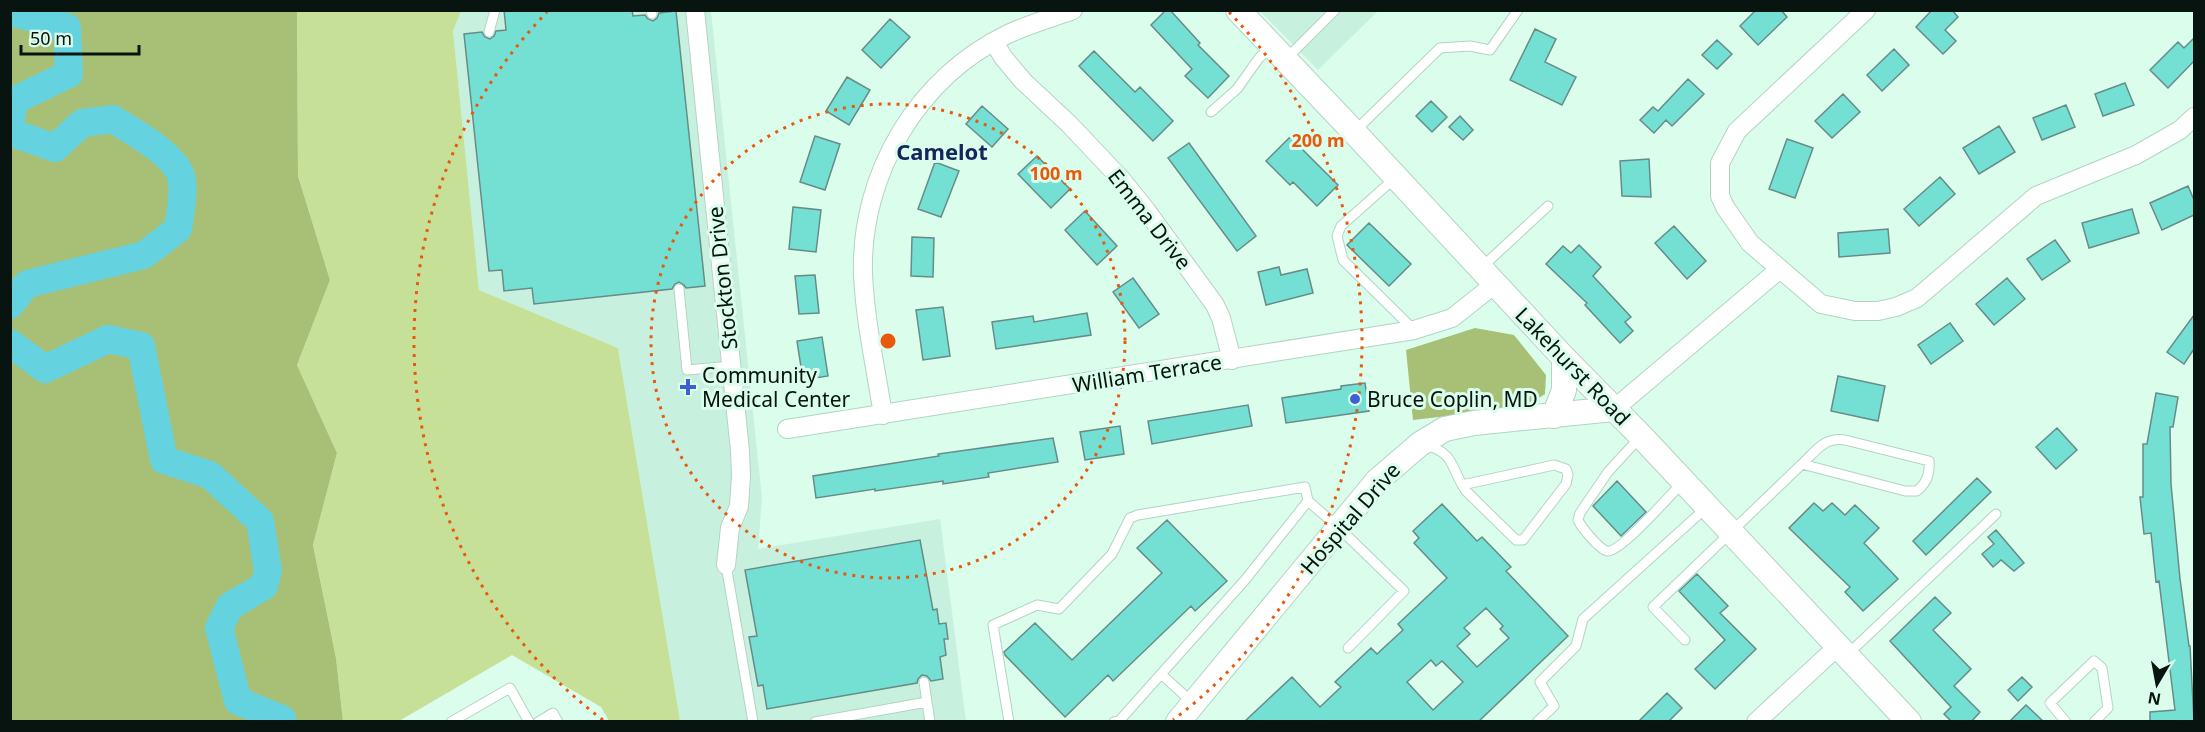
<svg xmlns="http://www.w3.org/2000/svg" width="2205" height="732" viewBox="0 0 2205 732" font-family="'Noto Sans',sans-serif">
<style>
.built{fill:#c7f1de}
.green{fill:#c7e097}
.forest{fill:#a7c076}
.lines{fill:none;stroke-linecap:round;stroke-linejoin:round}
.river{stroke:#65d2e0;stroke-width:28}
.building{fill:#74e0d3;stroke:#678c87;stroke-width:1.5;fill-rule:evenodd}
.lane-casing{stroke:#b3d4c4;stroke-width:11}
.street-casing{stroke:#b3d4c4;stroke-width:20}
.secondary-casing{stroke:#b3d4c4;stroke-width:26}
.lane{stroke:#fff;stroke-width:9}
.street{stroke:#fff;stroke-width:18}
.secondary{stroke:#fff;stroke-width:24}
.ring{fill:none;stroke:#e8590c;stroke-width:3;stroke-dasharray:3 6}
.poi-dot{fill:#3f5ed1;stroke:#dafdec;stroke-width:2}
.labels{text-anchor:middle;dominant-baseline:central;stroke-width:6;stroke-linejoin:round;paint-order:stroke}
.street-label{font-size:21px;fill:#08140f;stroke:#dafdec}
.poi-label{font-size:21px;fill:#08140f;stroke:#dafdec;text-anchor:start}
.neighbourhood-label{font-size:22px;font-weight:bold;fill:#16255c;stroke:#dafdec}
.centre{fill:#e8590c;stroke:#dafdec;stroke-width:3}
.ring-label{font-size:18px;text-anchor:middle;font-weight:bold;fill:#e8590c;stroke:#dafdec;stroke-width:6;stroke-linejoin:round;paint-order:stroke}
</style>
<rect width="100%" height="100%" fill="#dafdec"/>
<!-- built -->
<path class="built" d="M 461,11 L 711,11 L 762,498 L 758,549 L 940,519 L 966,721 L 680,721 L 618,348 L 479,290 L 453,31 Z
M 1260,11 L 1378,11 L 1318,70 Z"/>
<!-- green -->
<path class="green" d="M 297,11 L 461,11 L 453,31 L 479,290 L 618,348 L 680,721 L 609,721 L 601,707 L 512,655 L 399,721 L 343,721 L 336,658 L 313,545 L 337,453 L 297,365 L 330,280 L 298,176 Z"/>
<!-- forest -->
<path class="forest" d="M 10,11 L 297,11 L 298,176 L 330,280 L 297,365 L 337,453 L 313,545 L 336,658 L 343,721 L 11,721 Z
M 1475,328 L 1514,335 L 1546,375 L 1545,394 L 1525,407 L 1413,420 L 1406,350 Z"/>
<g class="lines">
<!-- river -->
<path class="river" d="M 10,12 L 67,27 L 69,74 L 15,100 L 10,121
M 10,132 L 55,148 L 82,123 L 113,119 C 132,131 174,154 181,176 C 185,190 180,214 178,229 L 144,255 L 27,284 L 10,305
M 10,343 L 45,369 L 108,339 L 141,346 L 164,460 L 210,475 L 260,521 L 268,571 L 264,586 L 230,606 L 219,628 L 238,701 L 282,719 L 282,722"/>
</g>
<!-- building -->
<path class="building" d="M 504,10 L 632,10 L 633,16 L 645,15 L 648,19 L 653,21 L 657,18 L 659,13 L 676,11 L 705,286 L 686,288 L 684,285 L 679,282 L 675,284 L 672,289 L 534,304 L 532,288 L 504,291 L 502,270 L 489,271 L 464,34 L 482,32 L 485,37 L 490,39 L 494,36 L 496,31 L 506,30 Z
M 1166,10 L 1170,10 L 1200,43 L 1198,45 L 1229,76 L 1208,98 L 1185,76 L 1192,69 L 1151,25 Z
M 1756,10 L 1781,10 L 1787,17 L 1758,45 L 1740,26 Z
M 1932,10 L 1952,10 L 1958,17 L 1945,30 L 1956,41 L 1943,54 L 1916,27 Z
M 890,19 L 910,37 L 881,68 L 862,50 Z
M 1535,29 L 1556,39 L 1545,62 L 1576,77 L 1562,105 L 1510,80 Z
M 2194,38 L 2194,61 L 2168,88 L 2150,70 L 2178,42 L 2184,48 Z
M 1717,40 L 1732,54 L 1717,69 L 1702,55 Z
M 1894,49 L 1909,65 L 1882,91 L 1867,75 Z
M 1094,51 L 1135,92 L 1140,87 L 1173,121 L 1153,141 L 1079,66 Z
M 847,77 L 870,90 L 849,125 L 826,111 Z
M 1688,79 L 1704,94 L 1672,126 L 1666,120 L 1654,133 L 1640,120 L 1653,107 L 1658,111 Z
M 2125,83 L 2134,105 L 2103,116 L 2095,94 Z
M 1843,94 L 1860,112 L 1832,138 L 1815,121 Z
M 1431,101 L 1447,117 L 1432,132 L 1416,116 Z
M 2066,105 L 2075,127 L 2042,140 L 2033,118 Z
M 982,106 L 1008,129 L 992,147 L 966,124 Z
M 1460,116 L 1473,130 L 1463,140 L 1449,127 Z
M 1999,126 L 2015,152 L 1979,174 L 1963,148 Z
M 815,136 L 840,144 L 825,190 L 800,182 Z
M 1290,137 L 1338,185 L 1317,206 L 1293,182 L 1290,185 L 1266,161 Z
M 1787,139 L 1813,148 L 1795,198 L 1769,189 Z
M 1189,143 L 1256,236 L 1237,251 L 1168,158 Z
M 1037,156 L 1070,189 L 1051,208 L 1018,174 Z
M 1649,159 L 1651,197 L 1622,196 L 1620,161 Z
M 935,162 L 959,171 L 941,217 L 918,209 Z
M 1940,177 L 1955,194 L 1919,226 L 1904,209 Z
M 2188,186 L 2194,200 L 2194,215 L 2162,230 L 2150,203 Z
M 793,207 L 821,210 L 816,252 L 789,249 Z
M 2132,209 L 2139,233 L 2089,248 L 2082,223 Z
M 1085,211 L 1117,246 L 1097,265 L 1065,230 Z
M 1369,223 L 1411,264 L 1389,286 L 1347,245 Z
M 1674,226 L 1706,261 L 1687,279 L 1655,243 Z
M 1888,229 L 1890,253 L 1839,257 L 1838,233 Z
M 912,237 L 934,238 L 933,277 L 911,276 Z
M 2055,240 L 2070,261 L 2042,280 L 2027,259 Z
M 1579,245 L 1601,267 L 1593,276 L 1631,317 L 1625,322 L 1633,331 L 1620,343 L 1585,305 L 1587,303 L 1546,264 L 1563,246 L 1571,253 Z
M 1279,267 L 1281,275 L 1307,269 L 1313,293 L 1266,305 L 1258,272 Z
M 815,275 L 819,313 L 799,314 L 795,276 Z
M 1133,278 L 1159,314 L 1139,328 L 1113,292 Z
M 2007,278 L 2025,299 L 1994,325 L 1976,304 Z
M 943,307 L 950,356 L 923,360 L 916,310 Z
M 1087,313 L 1091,335 L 996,349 L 992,322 L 1033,316 L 1034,322 Z
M 2194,315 L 2194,349 L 2184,364 L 2167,352 Z
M 1950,323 L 1963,341 L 1931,364 L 1918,345 Z
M 822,337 L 828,376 L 803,380 L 797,341 Z
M 1838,376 L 1885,386 L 1878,421 L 1831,411 Z
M 1365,383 L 1369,411 L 1286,423 L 1282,398 L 1341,389 L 1341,386 Z
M 2156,393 L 2178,397 L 2173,427 L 2170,427 L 2171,484 L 2180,579 L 2189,646 L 2190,646 L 2194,722 L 2150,722 L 2150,712 L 2175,710 L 2159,581 L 2156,582 L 2151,533 L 2144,534 L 2140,497 L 2143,497 L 2143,444 L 2147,444 Z
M 1248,405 L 1252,426 L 1152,444 L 1148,421 Z
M 1120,426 L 1124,454 L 1085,460 L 1080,432 Z
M 2057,428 L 2077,450 L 2056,469 L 2036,447 Z
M 1053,438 L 1058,462 L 988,473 L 989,477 L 943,484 L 943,481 L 875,491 L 875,489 L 816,498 L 813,476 L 939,456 L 938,454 Z
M 1977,478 L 1991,492 L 1926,555 L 1913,541 Z
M 1617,481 L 1646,512 L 1621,536 L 1593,506 Z
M 1814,503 L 1823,511 L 1832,503 L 1845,515 L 1855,505 L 1879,528 L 1864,543 L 1898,579 L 1863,611 L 1845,592 L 1850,587 L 1789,528 Z
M 1442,504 L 1477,541 L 1482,537 L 1511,567 L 1506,571 L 1568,636 L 1478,722 L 1244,722 L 1292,677 L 1320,707 L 1341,687 L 1335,682 L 1371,648 L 1377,654 L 1403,630 L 1398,624 L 1447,578 L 1414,543 L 1419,538 L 1413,531 ZM 1486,608 L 1503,626 L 1500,629 L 1509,638 L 1477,667 L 1457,646 L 1470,634 L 1464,628 ZM 1431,660 L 1436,666 L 1442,661 L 1463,682 L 1433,710 L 1407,682 Z
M 1167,520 L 1227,581 L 1195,611 L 1191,606 L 1113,681 L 1108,675 L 1065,717 L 1005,655 L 1004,652 L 1035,623 L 1072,660 L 1162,573 L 1137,548 Z
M 1996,530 L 2024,563 L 2014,571 L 2001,560 L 1993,567 L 1982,554 L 1994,544 L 1988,537 Z
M 920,540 L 933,610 L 937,609 L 939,624 L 946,623 L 948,639 L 944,639 L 946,655 L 940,657 L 943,679 L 931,681 L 927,676 L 922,675 L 918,679 L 917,683 L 767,709 L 763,685 L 758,686 L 749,637 L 757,636 L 745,570 Z
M 1697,574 L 1728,606 L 1720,613 L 1756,649 L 1715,689 L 1695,669 L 1725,640 L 1679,591 Z
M 1935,597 L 1951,613 L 1933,630 L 1971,669 L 1954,686 L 1980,712 L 1971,722 L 1952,722 L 1944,714 L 1951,707 L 1890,641 Z
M 2022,677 L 2032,687 L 2018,701 L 2008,690 Z
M 1667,693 L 1682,708 L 1668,722 L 1638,722 Z
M 2026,705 L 2044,722 L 2009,722 Z"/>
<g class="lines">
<!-- lane casing -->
<g class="lane-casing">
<path id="lane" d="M 651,10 L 652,14
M 489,32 L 495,10
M 1287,58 L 1335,10
M 1211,112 L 1237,89 L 1259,58 L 1272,47
M 1354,132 L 1440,48 L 1470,46 L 1490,50 L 1518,10
M 1395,178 L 1341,226 L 1337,236 L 1343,260 L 1414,330
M 1481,268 L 1548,206
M 679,289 L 687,370 L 731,366
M 1641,436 L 1608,472 L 1580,513 L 1578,520 C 1581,527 1599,549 1607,551 C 1619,554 1672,493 1683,482
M 1425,445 C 1456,453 1450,468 1466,491 L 1516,540 L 1523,540 L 1566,484 L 1568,475 L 1566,469 L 1554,465 L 1462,485
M 726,565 L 753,722
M 1685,640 L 1653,607 L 1802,464 C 1816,451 1824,437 1845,440 L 1929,461 C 1930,475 1927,482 1917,491 L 1905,491 L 1802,464
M 1848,654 L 1996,514
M 1161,674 L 1193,703
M 924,682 L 930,722
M 451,722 L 510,688 L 529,722
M 538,722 L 553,713 L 558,722
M 815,722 L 927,702
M 1009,722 L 993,625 L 1037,605 L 1059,609 L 1112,554 L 1130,518 L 1138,515 L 1305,487 L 1308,501 L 1338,527 L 1404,591 L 1348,648
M 1114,722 L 1120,720 L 1245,580 L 1308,501
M 1537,722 L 1554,706 L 1540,682 L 1576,646 L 1583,619 L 1707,507
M 2066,722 L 2050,703 L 2094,661 L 2102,668 L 2108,708 L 2094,722"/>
</g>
<!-- street casing -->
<g class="street-casing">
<path id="street" d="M 695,10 L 740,451 L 741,476 L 739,506 L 730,528 L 726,565
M 1866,10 L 1737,131 L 1720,163 L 1720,196 L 1725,207 L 1750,243 L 1821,304 L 1855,311 L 1878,311 L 1896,307 L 1917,298 L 2036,196 L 2136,155 L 2180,130 L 2194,117
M 994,42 L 1003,57 L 1023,81 L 1069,124 L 1121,179 L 1146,210 L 1215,305 L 1221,318 L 1232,360
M 1614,409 L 1780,269
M 883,415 C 876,369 865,321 863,274 C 860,174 918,77 1008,34 C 1029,24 1051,18 1073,10
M 787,429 L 1414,330 L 1452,318 L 1495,284
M 1756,722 L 1838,646"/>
</g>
<!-- secondary casing -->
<g class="secondary-casing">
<path id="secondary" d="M 1238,10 L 1354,132 L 1564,358 L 1641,436 L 1909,722
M 1554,416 L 1564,390 L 1564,358
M 1178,722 L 1378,480 L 1420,444 L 1445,429 L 1474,423 L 1614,409"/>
</g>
<!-- lane -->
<use href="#lane" class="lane"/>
<!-- street -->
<use href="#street" class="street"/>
<!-- secondary -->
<use href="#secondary" class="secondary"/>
</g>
<!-- distance rings -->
<g class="ring">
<circle cx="888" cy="341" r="237"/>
<path d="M603 720A474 474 0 0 1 547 12M1229 12A474 474 0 0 1 1173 720"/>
</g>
<!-- markers -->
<g class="poi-dot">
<path d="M685 378h6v6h6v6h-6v6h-6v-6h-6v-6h6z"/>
<circle cx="1355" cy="399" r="6"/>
</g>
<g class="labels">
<!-- street labels -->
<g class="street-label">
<text transform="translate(1150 219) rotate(52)">Emma Drive</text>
<text transform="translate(722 278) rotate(-96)">Stockton Drive</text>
<text transform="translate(1573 366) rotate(46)">Lakehurst Road</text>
<text transform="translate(1147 373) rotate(-9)">William Terrace</text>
<text transform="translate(1350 518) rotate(-49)">Hospital Drive</text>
</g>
<!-- poi labels -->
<g class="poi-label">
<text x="702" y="375">Community<tspan x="702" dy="24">Medical Center</tspan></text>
<text x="1367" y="399">Bruce Coplin, MD</text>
</g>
<!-- neighbourhood labels -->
<g class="neighbourhood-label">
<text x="942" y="151">Camelot</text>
</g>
</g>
<circle cx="888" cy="341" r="9" class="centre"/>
<g class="ring-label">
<text x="1318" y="147">200 m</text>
<text x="1056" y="180">100 m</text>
</g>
<!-- border -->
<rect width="2205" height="732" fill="none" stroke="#08140f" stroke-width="24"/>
<!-- north arrow -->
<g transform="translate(2157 684) rotate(190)" stroke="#dafdec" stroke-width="4.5" paint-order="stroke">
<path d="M0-4.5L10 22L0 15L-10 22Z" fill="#08140f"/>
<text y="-9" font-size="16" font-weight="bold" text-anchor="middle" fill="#08140f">N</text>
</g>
<!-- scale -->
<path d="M21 45v9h118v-9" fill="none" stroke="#08140f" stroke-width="3"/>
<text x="30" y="45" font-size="18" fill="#08140f" stroke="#dafdec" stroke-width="4.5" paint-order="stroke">50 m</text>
</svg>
